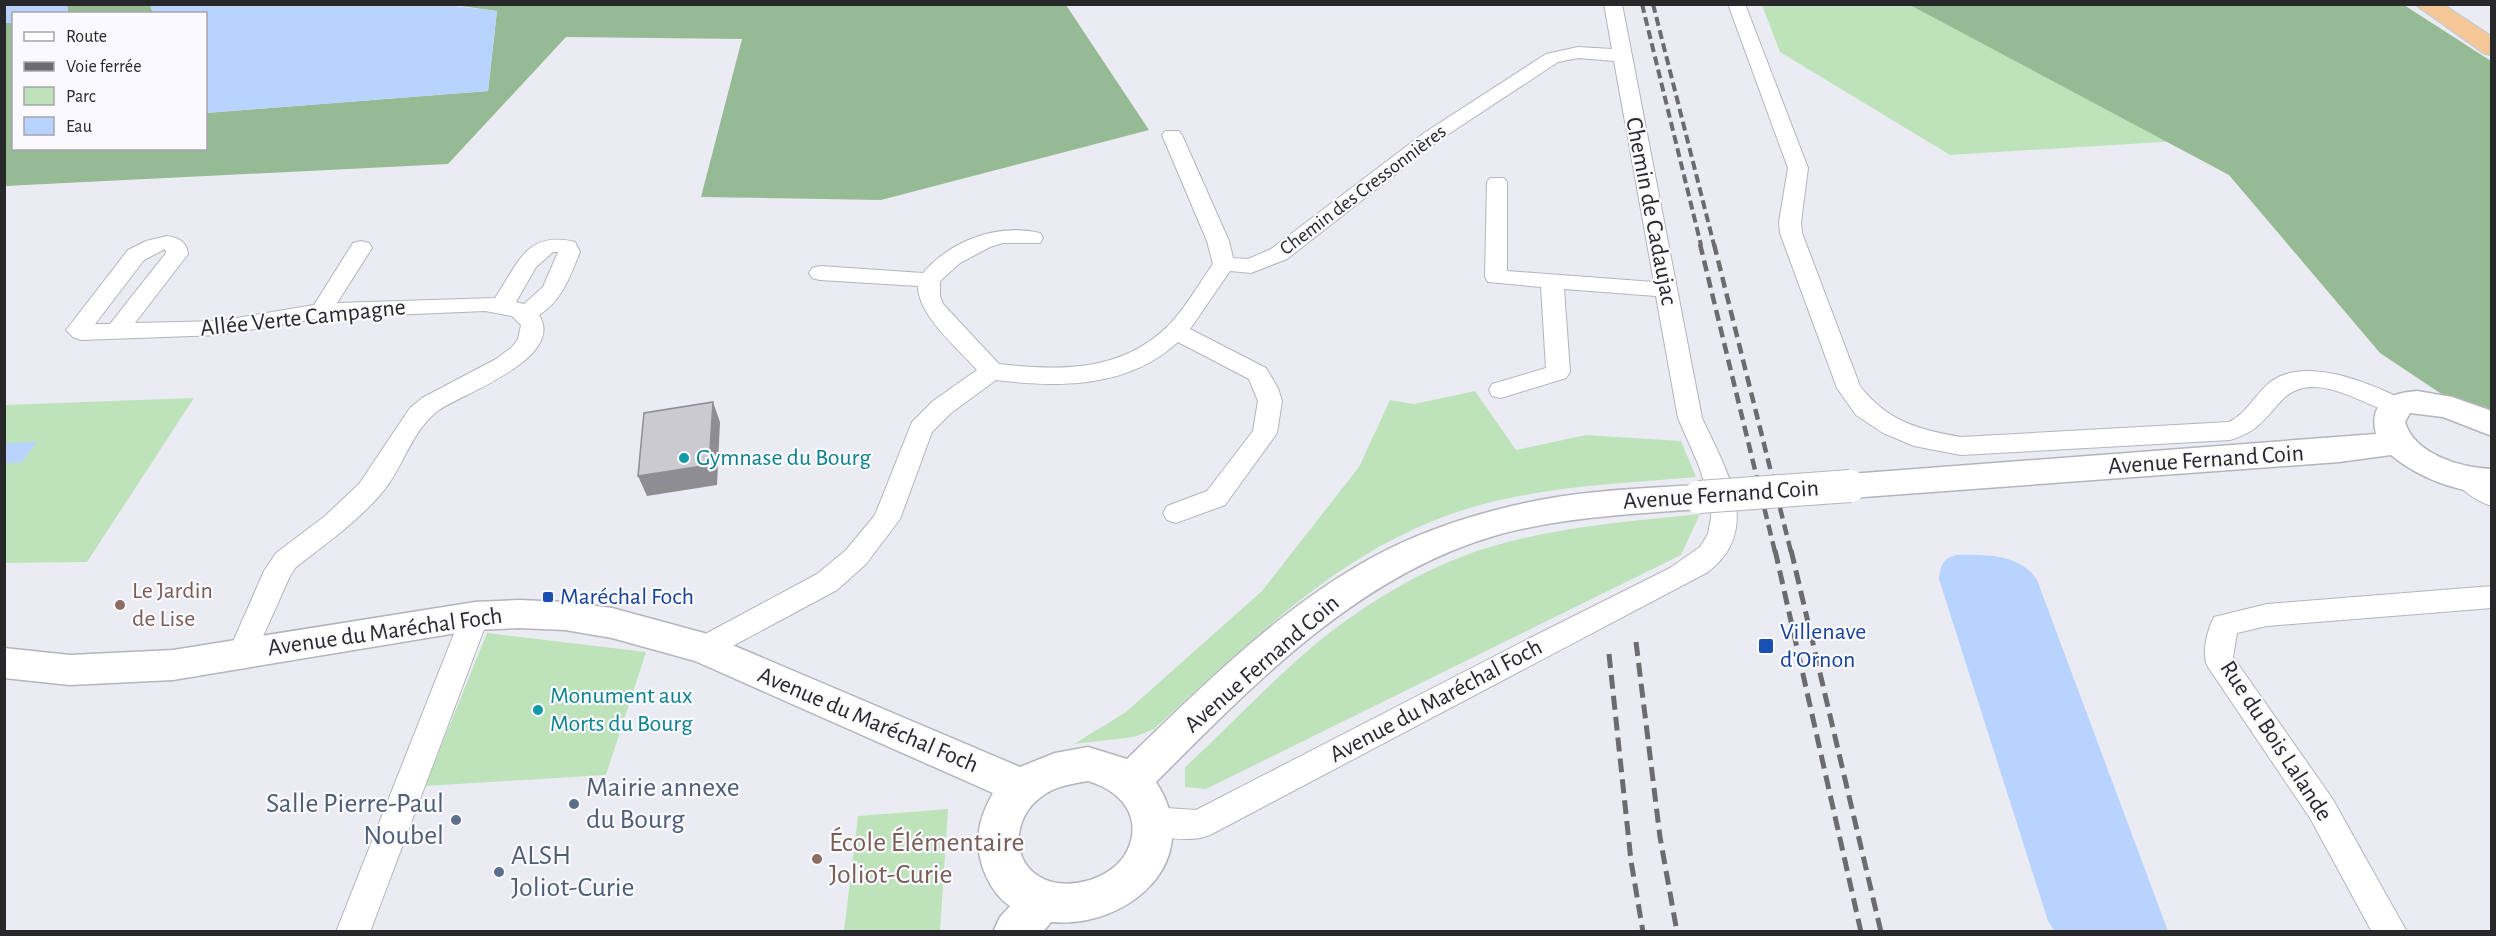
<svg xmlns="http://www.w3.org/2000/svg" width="2496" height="936" viewBox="0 0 2496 936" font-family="'Alegreya Sans',sans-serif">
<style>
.green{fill:#bee3bb}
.forest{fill:#96ba94}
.water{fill:#b9d3ff}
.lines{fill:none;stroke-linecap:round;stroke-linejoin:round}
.minor-casing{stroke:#b4b5bc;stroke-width:2}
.secondary-casing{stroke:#b4b5bc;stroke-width:3}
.motorway-casing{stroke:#cbcbcc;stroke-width:3}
.minor{fill:#fff;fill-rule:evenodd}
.secondary{fill:#fff;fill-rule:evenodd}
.motorway{fill:#f5c797;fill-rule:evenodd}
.rail-far2{stroke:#6c6c70;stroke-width:4;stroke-dasharray:9 4.5;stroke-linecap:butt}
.rail-far1{stroke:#6c6c70;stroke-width:4.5;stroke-dasharray:11 6;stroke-linecap:butt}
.rail{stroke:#6c6c70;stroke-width:5;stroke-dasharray:14 7;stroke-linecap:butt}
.secondary-bridge-casing{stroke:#b4b5bc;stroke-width:34;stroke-linecap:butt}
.secondary-bridge{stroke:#fff;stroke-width:32}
.shaded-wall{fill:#8e8d92}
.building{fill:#cbcad1;stroke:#8e8d92;stroke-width:1.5}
.culture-dot{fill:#0f9aa8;stroke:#f9f9fe;stroke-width:2}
.transit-dot{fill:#1a4fb4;stroke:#f9f9fe;stroke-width:2}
.education-dot{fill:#8d6e63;stroke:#f9f9fe;stroke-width:2}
.service-dot{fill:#5c6f8a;stroke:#f9f9fe;stroke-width:2}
.labels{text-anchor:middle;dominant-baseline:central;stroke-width:4.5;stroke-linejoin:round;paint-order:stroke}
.far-street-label{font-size:20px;fill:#28282b;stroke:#f9f9fe}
.street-label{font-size:24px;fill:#28282b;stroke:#f9f9fe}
.culture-label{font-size:24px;fill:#0d838f;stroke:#f9f9fe;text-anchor:start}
.education-label{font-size:24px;fill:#785e54;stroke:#f9f9fe;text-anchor:start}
.transit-label{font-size:24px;fill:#164399;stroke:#f9f9fe;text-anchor:start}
.near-service-label{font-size:28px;fill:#4e5e75;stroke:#f9f9fe;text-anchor:start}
.near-education-label{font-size:28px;fill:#785e54;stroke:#f9f9fe;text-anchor:start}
</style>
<rect width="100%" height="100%" fill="#ebecf3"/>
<!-- green -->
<path class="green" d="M 1762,5 L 1931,5 L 2179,141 L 1950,155 L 1780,52 Z
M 1475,391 L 1516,450 L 1586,435 L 1681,441 L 1696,477 C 1626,483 1553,486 1484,504 C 1349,539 1254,639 1154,729 L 1134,737 L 1074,744 L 1126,712 L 1262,591 L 1359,467 L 1390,400 L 1414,404 Z
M 194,398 L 87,562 L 5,563 L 4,405 Z
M 1700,514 L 1681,555 L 1206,789 L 1185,787 L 1185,767 C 1229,727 1272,680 1318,642 C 1370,600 1432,563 1497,545 C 1564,526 1632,521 1700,514 Z
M 487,633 L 646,652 L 606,775 L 425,786 Z
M 948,809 L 940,931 L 844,931 L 858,816 Z"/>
<!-- forest -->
<path class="forest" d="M 446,4 L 1066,5 L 1149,130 L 881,200 L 701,197 L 742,39 L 566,37 L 448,164 L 5,186 L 4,23 L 13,23 L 14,148 L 206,148 L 206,113 L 488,91 L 497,11 Z
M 67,5 L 150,5 L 153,13 L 68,13 Z
M 1910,5 L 2404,5 L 2491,61 L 2491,427 L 2380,353 L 2229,175 Z"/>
<!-- water -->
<path class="water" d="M 5,4 L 67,5 L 68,13 L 14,14 L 13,23 L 5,23 Z
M 446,5 L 497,11 L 488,91 L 206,113 L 206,14 L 153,13 L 150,5 Z
M 37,442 L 21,463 L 5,463 L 5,443 Z
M 1956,555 C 1985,554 2021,554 2037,580 L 2168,931 L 2054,931 L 2048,921 L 1939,579 C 1941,565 1942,559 1956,555 Z"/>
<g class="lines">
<!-- minor casing -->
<g class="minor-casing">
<path id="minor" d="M 1604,4 L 1622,4 L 1702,418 C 1725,468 1764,529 1708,572 L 1210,835 C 1190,843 1161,838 1141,831 L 1136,821 L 1141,811 L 1152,807 L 1196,810 L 1530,638 L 1670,568 L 1700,547 L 1708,534 L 1711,518 L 1710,501 L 1699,466 L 1678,418 L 1656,296 L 1564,289 L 1570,372 L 1566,378 L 1501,398 L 1492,396 L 1489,390 L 1492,384 L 1546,368 L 1541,287 L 1488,282 L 1485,277 L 1487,182 L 1490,178 L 1504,178 L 1507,182 L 1507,271 L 1654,282 L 1614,61 L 1578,58 L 1558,62 L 1438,141 L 1287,259 L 1251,273 L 1230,271 L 1190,329 L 1266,368 L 1278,388 L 1282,401 L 1277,433 L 1225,505 L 1176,523 L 1167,520 L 1163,513 L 1167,506 L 1207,491 L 1253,431 L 1258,401 L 1249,379 L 1178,342 C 1128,388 1060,388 996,380 L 951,413 L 932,432 L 900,519 L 866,564 L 837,590 L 714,656 L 704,660 L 694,656 L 690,648 L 694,640 L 817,574 L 846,550 L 875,515 L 912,422 L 933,401 L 977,370 C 958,348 918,316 918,286 L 820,280 L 812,278 L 809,273 L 812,268 L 820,266 L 923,273 C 951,240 998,223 1040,233 L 1043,238 L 1040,243 L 1003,243 L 990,247 L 960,263 L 940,281 L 940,296 L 943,304 L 999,364 C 1060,371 1120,372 1167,327 C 1185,309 1198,285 1213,264 L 1207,241 L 1162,135 L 1165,131 L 1179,131 L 1182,135 L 1229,241 L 1233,258 L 1248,259 L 1271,249 L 1424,133 L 1546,54 L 1578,47 L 1612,49 Z
M 1728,4 L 1745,4 L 1808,168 L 1801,222 L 1802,233 L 1860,386 C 1887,421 1919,430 1961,437 L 2229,422 C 2247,413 2254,396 2269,383 C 2305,354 2371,384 2407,401 L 2410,407 L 2407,413 L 2398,415 C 2364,406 2312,366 2281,401 C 2263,421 2257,432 2230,440 L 1961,455 L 1914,446 L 1883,433 L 1856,415 L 1837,388 L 1780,233 L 1779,222 L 1788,168 Z
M 167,236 C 179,238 186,241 188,254 L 135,323 L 219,321 L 314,305 L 353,243 L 361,241 L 369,243 L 372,248 L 337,303 L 495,298 C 518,264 526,230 575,242 L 580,252 C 570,276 562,301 539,315 C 566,358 464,393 439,410 C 412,430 405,463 385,489 C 360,520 327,543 296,567 L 290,576 L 252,661 L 242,665 L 232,661 L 228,653 L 264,571 L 276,553 L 325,516 L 359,484 L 410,408 L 422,398 L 496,359 L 512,347 L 518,339 L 521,325 L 512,316 L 485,311 L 321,318 L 219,335 L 81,340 L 73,337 L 66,330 L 70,325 L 128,250 L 146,241 ZM 165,249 L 166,253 L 110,324 L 95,324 L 144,260 ZM 553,252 L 558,252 L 543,287 L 524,304 L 516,302 L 536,267 Z
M 2467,470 L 2476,472 L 2492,483 L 2492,506 C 2478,502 2461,491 2454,479 L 2458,472 Z
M 2492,586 L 2492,608 L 2267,626 L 2237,633 L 2233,657 L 2332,798 L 2407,932 L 2372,932 L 2310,818 L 2208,667 C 2201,654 2207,631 2214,617 L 2267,604 Z
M 475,605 L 485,608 L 489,616 L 370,932 L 336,932 L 461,616 L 465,608 Z"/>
</g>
<!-- secondary casing -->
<g class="secondary-casing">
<path id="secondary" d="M 2417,391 L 2452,397 L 2492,411 L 2492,436 L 2443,417 L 2410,413 L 2405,422 C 2414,454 2461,468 2492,469 L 2492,493 C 2456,492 2419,478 2391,455 L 2339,462 L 1850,498 L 1838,495 L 1833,486 L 1838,477 L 1850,474 L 2376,434 C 2368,402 2390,393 2417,391 Z
M 1699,485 L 1711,488 L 1716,497 L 1711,506 L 1699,509 C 1631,514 1563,517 1497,535 C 1358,575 1255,683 1156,782 C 1207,860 1129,929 1051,922 L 1043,932 L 993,932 L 1000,917 L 1010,906 C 999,899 991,887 986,876 C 973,846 977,821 993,793 L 695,661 L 612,638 L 565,630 L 519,628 L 475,630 L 173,680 L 70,685 L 4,678 L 4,648 L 70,655 L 173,650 L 475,602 L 519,600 L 565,602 L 612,608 L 704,633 L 1020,767 L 1055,753 L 1088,747 L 1127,759 C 1202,686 1280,608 1373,557 C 1425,529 1483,511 1540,500 C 1593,490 1646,488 1699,485 ZM 1088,781 C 1119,790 1143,815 1128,849 C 1115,879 1067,893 1040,877 C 1009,859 1014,816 1041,797 C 1055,786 1071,784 1088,781 Z"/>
</g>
<!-- motorway casing -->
<g class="motorway-casing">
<path id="motorway" d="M 2415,4 L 2442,4 L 2492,37 L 2492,55 L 2484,53 Z"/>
</g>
<!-- minor -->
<use href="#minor" class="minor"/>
<!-- secondary -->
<use href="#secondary" class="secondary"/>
<!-- motorway -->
<use href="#motorway" class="motorway"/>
<!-- rail-far2 -->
<path class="rail-far2" d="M 1642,4 L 1701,245
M 1653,4 L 1714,245"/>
<!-- rail-far1 -->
<path class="rail-far1" d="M 1700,244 L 1775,552
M 1714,244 L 1791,552"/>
<!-- rail -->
<path class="rail" d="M 1775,550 L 1861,932
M 1791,550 L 1881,932
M 1636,642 L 1660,837 L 1677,932
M 1609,654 L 1631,861 L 1643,932"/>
<!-- secondary-bridge casing -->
<g class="secondary-bridge-casing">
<path id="secondary-bridge" d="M 1699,497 L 1850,486"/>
</g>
<!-- secondary-bridge -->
<use href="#secondary-bridge" class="secondary-bridge"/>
</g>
<!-- shaded-wall -->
<path class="shaded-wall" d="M 713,402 L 720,422 L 717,485 L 647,496 L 638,476 Z"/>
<!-- building -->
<path class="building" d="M 713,402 L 709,465 L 638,476 L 644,413 Z"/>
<!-- markers -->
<g class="culture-dot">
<circle cx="684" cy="458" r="6"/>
<circle cx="538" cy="710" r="6"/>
</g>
<g class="transit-dot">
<rect x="542" y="591" width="12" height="12" rx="3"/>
<rect x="1758" y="638" width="16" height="16" rx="3"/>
</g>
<g class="education-dot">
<circle cx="120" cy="605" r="6"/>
<circle cx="817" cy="859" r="6"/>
</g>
<g class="service-dot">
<circle cx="574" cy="804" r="6"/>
<circle cx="456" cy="820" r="6"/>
<circle cx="499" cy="872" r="6"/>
</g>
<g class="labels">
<!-- far-street labels -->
<g class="far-street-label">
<text transform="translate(1363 190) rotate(-37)">Chemin des Cressonnières</text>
</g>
<!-- street labels -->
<g class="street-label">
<text transform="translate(1651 211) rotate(79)">Chemin de Cadaujac</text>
<text transform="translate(303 318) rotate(-6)">Allée Verte Campagne</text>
<text transform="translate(2206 460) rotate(-4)">Avenue Fernand Coin</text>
<text transform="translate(1721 495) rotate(-4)">Avenue Fernand Coin</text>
<text transform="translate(385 632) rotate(-8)">Avenue du Maréchal Foch</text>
<text transform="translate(1262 664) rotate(-41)">Avenue Fernand Coin</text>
<text transform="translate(1436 701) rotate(-28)">Avenue du Maréchal Foch</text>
<text transform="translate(868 720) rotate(23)">Avenue du Maréchal Foch</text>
<text transform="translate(2276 741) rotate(57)">Rue du Bois Lalande</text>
</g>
<!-- culture labels -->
<g class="culture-label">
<text x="696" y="458">Gymnase du Bourg</text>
<text x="550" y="696">Monument aux<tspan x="550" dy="28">Morts du Bourg</tspan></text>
</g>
<!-- education labels -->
<g class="education-label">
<text x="132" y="591">Le Jardin<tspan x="132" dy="28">de Lise</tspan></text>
</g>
<!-- transit labels -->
<g class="transit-label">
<text x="560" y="597">Maréchal Foch</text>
<text x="1780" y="632">Villenave<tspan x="1780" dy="28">d'Ornon</tspan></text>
</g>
<!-- near-service labels -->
<g class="near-service-label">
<text x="586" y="788">Mairie annexe<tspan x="586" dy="32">du Bourg</tspan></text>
<text x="444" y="804" text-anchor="end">Salle Pierre-Paul<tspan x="444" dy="32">Noubel</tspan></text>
<text x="511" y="856">ALSH<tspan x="511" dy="32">Joliot-Curie</tspan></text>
</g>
<!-- near-education labels -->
<g class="near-education-label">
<text x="829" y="843">École Élémentaire<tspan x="829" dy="32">Joliot-Curie</tspan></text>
</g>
</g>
<!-- border -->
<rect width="2496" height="936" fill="none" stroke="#28282b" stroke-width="12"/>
<!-- legend -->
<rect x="12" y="12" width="195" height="138" fill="#f9f9fe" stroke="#a5a5aa" stroke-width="1.5"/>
<rect x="24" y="32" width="30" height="9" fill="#ffffff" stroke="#a5a5aa" stroke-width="1.5"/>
<text x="66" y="42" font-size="18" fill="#28282b">Route</text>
<rect x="24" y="62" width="30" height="9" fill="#6c6c70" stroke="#a5a5aa" stroke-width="1.5"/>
<text x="66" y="72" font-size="18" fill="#28282b">Voie ferrée</text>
<rect x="24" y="87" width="30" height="18" fill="#bee3bb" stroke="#a5a5aa" stroke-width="1.5"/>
<text x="66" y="102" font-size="18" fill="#28282b">Parc</text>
<rect x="24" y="117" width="30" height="18" fill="#b9d3ff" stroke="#a5a5aa" stroke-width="1.5"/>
<text x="66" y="132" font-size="18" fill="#28282b">Eau</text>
</svg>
